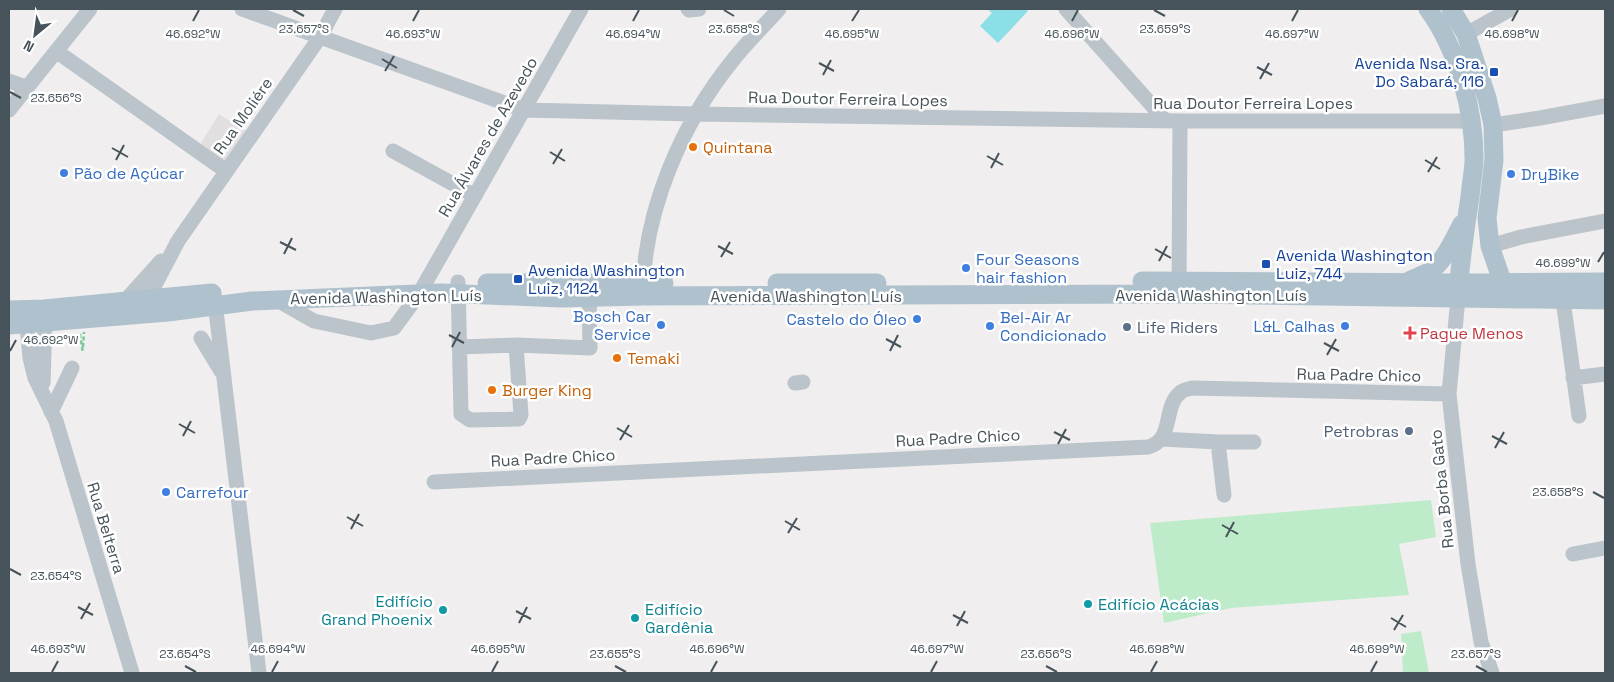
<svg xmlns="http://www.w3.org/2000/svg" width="1614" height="682" viewBox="0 0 1614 682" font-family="'Space Grotesk',sans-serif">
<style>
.education{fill:#e1dfdf}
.green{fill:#beecca}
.water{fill:#8ddfe7}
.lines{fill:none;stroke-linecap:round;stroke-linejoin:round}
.path{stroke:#78c997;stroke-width:2.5;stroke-dasharray:4 2.5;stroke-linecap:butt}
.minor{stroke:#bac4ca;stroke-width:15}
.major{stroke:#afc1cc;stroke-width:19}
.ticks{fill:none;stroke:#47535a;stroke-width:2}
.transit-dot{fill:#1a4fb4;stroke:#fff;stroke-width:2}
.food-dot{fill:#e8710a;stroke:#fff;stroke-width:2}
.shop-dot{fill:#3f7fe0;stroke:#fff;stroke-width:2}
.service-dot{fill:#5c6f8a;stroke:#fff;stroke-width:2}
.health-dot{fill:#e0444e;stroke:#fff;stroke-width:2}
.culture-dot{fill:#0f9aa8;stroke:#fff;stroke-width:2}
.labels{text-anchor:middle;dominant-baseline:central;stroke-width:5;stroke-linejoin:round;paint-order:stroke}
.transit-label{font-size:16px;fill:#164399;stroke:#fff;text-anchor:start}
.street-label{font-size:16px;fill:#47535a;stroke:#fff}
.food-label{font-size:16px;fill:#c56008;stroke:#fff;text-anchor:start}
.shop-label{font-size:16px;fill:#366cbe;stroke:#fff;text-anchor:start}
.service-label{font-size:16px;fill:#4e5e75;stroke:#fff;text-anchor:start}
.health-label{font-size:16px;fill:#be3a42;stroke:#fff;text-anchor:start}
.culture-label{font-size:16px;fill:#0d838f;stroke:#fff;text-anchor:start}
.ticks-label{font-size:12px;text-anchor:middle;fill:#47535a;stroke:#fff;stroke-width:5;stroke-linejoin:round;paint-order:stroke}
</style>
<rect width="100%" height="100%" fill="#f0eeee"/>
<!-- education -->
<path class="education" d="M 219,114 L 248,132 L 226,167 L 198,148 Z"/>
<!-- green -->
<path class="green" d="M 1431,500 L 1436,537 L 1399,544 L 1409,595 L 1231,608 L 1164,623 L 1150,523 Z
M 1421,631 L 1429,673 L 1403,673 L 1401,634 Z"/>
<!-- water -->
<path class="water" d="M 987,9 L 1026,9 L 1028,11 L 998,43 L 980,26 L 992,13 Z"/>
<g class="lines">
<!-- path -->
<path class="path" d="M 80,334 L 83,353
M 83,347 L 84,332"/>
<!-- minor -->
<path class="minor" d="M 242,9 L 524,110 L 694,114 L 1180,121 L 1472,121
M 688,9 L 689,10 L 699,9
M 1066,9 L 1165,120
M 1466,34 L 1511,9
M 56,51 L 226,171
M 9,81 L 26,87
M 9,110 L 90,9
M 1493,125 L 1540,118 L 1605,106
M 393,151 L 475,196
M 1490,246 L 1521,237 L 1605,221
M 458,282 L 461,414 L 470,420 L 519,419 L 521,415 L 516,345 L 590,348 L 589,288
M 643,292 C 644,210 682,123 733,60 C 747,42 764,26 779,9
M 1179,292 L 1180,121
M 214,294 L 259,673
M 1458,298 L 1449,394 L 1468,564 L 1481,642 L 1492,673
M 147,300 L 178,241 L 320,37 L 335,9
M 277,300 L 314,321 L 371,333 L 394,328 L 419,294 L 581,9
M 1563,300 L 1579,416
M 124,302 L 161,261
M 26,314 L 30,358 L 35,378 L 56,421 L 132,673
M 201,338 L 221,371
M 459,347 L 516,345
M 1573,378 L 1605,374
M 43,383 L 45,323
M 795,383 L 803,382
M 51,412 L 72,368
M 1162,439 L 1218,442 L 1224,495
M 1218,442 L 1254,442
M 434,482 L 1148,447 C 1175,440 1162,406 1181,392 C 1183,390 1189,389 1192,388 L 1449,394
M 1573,554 L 1605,548"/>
<!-- major -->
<path class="major" d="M 1428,9 C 1458,50 1475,112 1474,163 C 1473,174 1471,185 1470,197 C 1465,229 1460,262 1458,295
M 1451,9 L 1466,34 L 1487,98 L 1493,125 L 1494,160 L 1487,218 L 1490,246 L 1502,281
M 1142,281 L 1459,283 L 1605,282
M 1409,281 C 1415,278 1421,276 1427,273 C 1444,263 1453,241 1462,224
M 487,283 L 664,283
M 777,283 L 877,283
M 9,310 L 44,309 L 212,293
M 9,325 L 168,312 L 252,301 L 441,293 L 560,298 L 643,296 L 1183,294 L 1605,300"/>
</g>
<!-- ticks -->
<path class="ticks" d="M 293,10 L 304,16M 724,10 L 734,16M 1154,10 L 1165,16M 193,21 L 199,10M 413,21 L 419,10M 633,21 L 639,10M 852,21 L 859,10M 1072,21 L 1078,10M 1292,21 L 1298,10M 1512,21 L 1518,10M 382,59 L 397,68M 819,63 L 834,71M 1257,67 L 1272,75M 385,71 L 394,56M 823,75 L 831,60M 1260,79 L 1269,63M 10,92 L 21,98M 112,148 L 128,157M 550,152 L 565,161M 987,156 L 1003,165M 116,160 L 124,145M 1425,160 L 1440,169M 553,164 L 562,149M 991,168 L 999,153M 1428,172 L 1437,157M 280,242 L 296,250M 718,246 L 733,254M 1155,249 L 1171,258M 284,254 L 292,238M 721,257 L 730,242M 1159,261 L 1167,246M 1598,262 L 1604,252M 449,335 L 464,343M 886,339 L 901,347M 1324,343 L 1339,351M 452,347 L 460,332M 10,351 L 16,340M 890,351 L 898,335M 1327,355 L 1336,339M 179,424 L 195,433M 617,428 L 632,437M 1054,432 L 1070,440M 183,436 L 191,421M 1492,436 L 1507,444M 620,440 L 629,425M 1058,444 L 1066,429M 1495,448 L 1504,432M 1593,492 L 1604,498M 347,517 L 363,526M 785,521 L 800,530M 1222,525 L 1238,534M 351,529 L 359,514M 788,533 L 797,518M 1226,537 L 1234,522M 10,569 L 21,575M 78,607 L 93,615M 516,611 L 531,619M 953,615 L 968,623M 1391,618 L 1406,627M 81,619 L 90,603M 519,623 L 527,607M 957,626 L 965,611M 1394,630 L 1403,615M 185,666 L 196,672M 615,666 L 626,672M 1046,666 L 1057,672M 1476,666 L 1487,672M 52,672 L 58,661M 272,672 L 278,661M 492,672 L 498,661M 711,672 L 717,661M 931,672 L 937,661M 1151,672 L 1157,661M 1371,672 L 1377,661"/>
<!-- markers -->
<g class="transit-dot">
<rect x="1489" y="67" width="10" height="10" rx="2.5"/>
<rect x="1261" y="259" width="10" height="10" rx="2.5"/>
<rect x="513" y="274" width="10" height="10" rx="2.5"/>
</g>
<g class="food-dot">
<circle cx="693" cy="147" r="5"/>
<circle cx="617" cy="358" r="5"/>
<circle cx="492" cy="390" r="5"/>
</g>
<g class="shop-dot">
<circle cx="64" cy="173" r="5"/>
<circle cx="1511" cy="174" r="5"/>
<circle cx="966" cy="268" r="5"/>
<circle cx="917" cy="319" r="5"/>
<circle cx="661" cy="325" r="5"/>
<circle cx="990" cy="326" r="5"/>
<circle cx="1345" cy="326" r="5"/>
<circle cx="166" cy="492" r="5"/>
</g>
<g class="service-dot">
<circle cx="1127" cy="327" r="5"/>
<circle cx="1409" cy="431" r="5"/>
</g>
<path class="health-dot" d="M1407.5 325.5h5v5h5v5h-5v5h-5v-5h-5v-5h5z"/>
<g class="culture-dot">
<circle cx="1088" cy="604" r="5"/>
<circle cx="443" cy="610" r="5"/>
<circle cx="635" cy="618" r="5"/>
</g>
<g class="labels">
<!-- transit labels -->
<g class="transit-label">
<text x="1484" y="63" text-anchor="end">Avenida Nsa. Sra.<tspan x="1484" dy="18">Do Sabará, 116</tspan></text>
<text x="1276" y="255">Avenida Washington<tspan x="1276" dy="18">Luiz, 744</tspan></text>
<text x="528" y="270">Avenida Washington<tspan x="528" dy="18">Luiz, 1124</tspan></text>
</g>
<!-- street labels -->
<g class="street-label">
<text transform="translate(848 99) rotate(1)">Rua Doutor Ferreira Lopes</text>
<text x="1253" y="103">Rua Doutor Ferreira Lopes</text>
<text transform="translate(243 116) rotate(-55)">Rua Moliére</text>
<text transform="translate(488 137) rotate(-60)">Rua Álvares de Azevedo</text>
<text x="1211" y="295">Avenida Washington Luís</text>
<text x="806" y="296">Avenida Washington Luís</text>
<text transform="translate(386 297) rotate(-1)">Avenida Washington Luís</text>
<text transform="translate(1359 375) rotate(1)">Rua Padre Chico</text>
<text transform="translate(958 438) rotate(-3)">Rua Padre Chico</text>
<text transform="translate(553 458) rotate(-3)">Rua Padre Chico</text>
<text transform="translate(1442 489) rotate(-96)">Rua Borba Gato</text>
<text transform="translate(106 528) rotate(73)">Rua Belterra</text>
</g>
<!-- food labels -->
<g class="food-label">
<text x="703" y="147">Quintana</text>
<text x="627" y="358">Temaki</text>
<text x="502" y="390">Burger King</text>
</g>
<!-- shop labels -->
<g class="shop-label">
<text x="74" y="173">Pão de Açúcar</text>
<text x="1521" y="174">DryBike</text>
<text x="976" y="259">Four Seasons<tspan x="976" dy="18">hair fashion</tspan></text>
<text x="651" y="316" text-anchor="end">Bosch Car<tspan x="651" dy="18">Service</tspan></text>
<text x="1000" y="317">Bel-Air Ar<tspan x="1000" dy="18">Condicionado</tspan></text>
<text x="907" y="319" text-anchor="end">Castelo do Óleo</text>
<text x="1335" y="326" text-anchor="end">L&amp;L Calhas</text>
<text x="176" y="492">Carrefour</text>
</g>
<!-- service labels -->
<g class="service-label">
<text x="1137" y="327">Life Riders</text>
<text x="1399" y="431" text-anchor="end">Petrobras</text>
</g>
<!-- health labels -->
<g class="health-label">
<text x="1420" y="333">Pague Menos</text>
</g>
<!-- culture labels -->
<g class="culture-label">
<text x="433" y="601" text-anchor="end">Edifício<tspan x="433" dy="18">Grand Phoenix</tspan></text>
<text x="1098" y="604">Edifício Acácias</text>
<text x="645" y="609">Edifício<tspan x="645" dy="18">Gardênia</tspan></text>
</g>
</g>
<g class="ticks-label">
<text x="304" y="33">23.657°S</text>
<text x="1165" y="33">23.659°S</text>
<text x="734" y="33">23.658°S</text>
<text x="193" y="38">46.692°W</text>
<text x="413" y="38">46.693°W</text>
<text x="633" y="38">46.694°W</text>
<text x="852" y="38">46.695°W</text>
<text x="1072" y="38">46.696°W</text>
<text x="1292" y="38">46.697°W</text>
<text x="1512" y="38">46.698°W</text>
<text x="56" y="102">23.656°S</text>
<text x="1563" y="267">46.699°W</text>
<text x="51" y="344">46.692°W</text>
<text x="1558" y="496">23.658°S</text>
<text x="56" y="580">23.654°S</text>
<text x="58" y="653">46.693°W</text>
<text x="278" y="653">46.694°W</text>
<text x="498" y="653">46.695°W</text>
<text x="717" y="653">46.696°W</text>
<text x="937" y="653">46.697°W</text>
<text x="1157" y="653">46.698°W</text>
<text x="1377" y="653">46.699°W</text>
<text x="185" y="658">23.654°S</text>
<text x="615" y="658">23.655°S</text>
<text x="1046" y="658">23.656°S</text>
<text x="1476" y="658">23.657°S</text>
</g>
<!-- border -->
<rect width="1614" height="682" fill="none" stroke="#47535a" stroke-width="20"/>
<!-- north arrow -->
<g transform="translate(35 35) rotate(209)" stroke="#ffffff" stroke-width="4" paint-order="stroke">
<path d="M0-4L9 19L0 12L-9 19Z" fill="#47535a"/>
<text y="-8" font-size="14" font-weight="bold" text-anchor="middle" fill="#47535a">N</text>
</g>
</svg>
